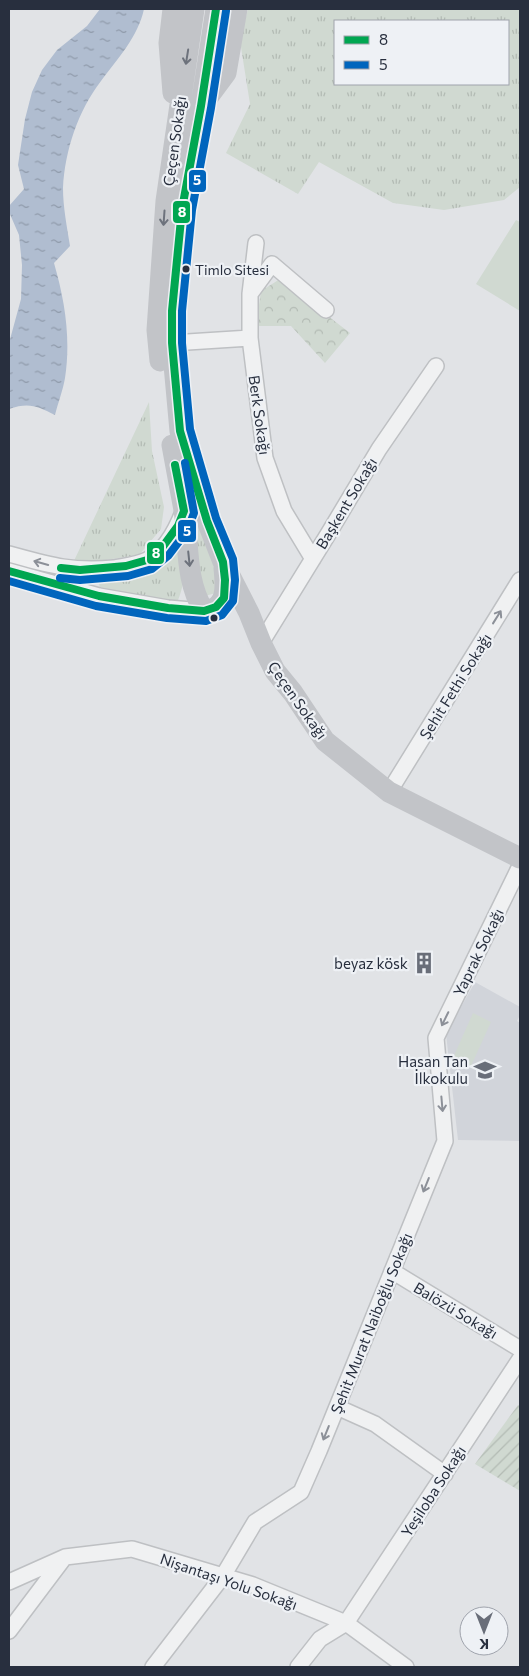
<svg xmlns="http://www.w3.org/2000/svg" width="529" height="1676" viewBox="0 0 529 1676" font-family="Commissioner,sans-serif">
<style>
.built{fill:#d1d4da}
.grass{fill:url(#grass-tufts);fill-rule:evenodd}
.park{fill:url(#park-crowns)}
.garden{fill:url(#garden-furrows)}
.pitch{fill:#d0d9d1}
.water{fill:url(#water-ripples)}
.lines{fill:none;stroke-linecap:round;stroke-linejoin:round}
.minor-casing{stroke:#bec0c3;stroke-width:18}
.minor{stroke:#f0f1f2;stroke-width:15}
.secondary{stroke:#c2c4c8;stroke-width:21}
.bus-1-casing{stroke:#eef1f5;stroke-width:11}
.bus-2-casing{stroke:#eef1f5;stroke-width:11}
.bus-1{stroke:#00a651;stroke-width:8}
.bus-2{stroke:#0065bd;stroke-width:8}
.oneway{stroke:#6d727c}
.oneway2{stroke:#8c9098}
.bus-dot{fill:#282f3e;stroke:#eef1f5;stroke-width:2}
.labels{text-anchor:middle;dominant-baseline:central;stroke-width:4.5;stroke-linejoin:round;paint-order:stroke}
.bus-label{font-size:14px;fill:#282f3e;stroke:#eef1f5;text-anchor:start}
.street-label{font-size:15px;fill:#282f3e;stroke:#eef1f5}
.poi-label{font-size:15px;fill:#282f3e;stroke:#eef1f5;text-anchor:end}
.line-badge{stroke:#eef1f5;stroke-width:2}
.badge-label{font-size:14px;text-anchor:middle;font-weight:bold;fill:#fff}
</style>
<defs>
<pattern id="grass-tufts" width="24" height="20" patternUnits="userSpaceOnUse" patternTransform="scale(1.25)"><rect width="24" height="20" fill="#d0d9d1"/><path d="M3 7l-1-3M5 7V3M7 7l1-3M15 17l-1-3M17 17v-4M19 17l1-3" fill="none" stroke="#b3bbb4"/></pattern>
<pattern id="park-crowns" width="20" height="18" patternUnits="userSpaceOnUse" patternTransform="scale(1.25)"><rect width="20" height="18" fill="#d0d9d1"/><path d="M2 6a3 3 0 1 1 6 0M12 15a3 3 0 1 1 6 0" fill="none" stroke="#b3bbb4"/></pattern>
<pattern id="garden-furrows" width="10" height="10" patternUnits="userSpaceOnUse" patternTransform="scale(1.25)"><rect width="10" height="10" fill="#d0d9d1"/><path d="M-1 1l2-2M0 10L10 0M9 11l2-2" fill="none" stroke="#b3bbb4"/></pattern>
<pattern id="water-ripples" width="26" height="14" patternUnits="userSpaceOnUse" patternTransform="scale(1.25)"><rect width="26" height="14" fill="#b0bdd0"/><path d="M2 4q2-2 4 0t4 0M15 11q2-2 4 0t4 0" fill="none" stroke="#8f9aaa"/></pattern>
</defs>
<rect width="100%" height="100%" fill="#e1e3e6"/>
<!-- built -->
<path class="built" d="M 475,982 L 520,1007 L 520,1015 L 517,1021 L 520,1023 L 520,1141 L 458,1140 L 446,1034 Z"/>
<!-- grass -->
<path class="grass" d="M 248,9 L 520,9 L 520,187 L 504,200 L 444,210 L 393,203 L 319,162 L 298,194 L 226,153 L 250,104 L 240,41 ZM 335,21 L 508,21 L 508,84 L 335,84 Z
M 149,402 L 152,451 L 164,507 L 161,529 L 139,555 L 72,565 Z
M 181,461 L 209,547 L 218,583 L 216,593 L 201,597 Z
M 180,544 C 185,568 186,583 176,605 L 103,592 L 100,588 L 99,583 L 143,573 L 160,566 Z"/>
<!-- park -->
<path class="park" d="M 280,279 L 350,333 L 325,363 L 291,326 L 256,326 L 261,291 Z"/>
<!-- garden -->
<path class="garden" d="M 518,1405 L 520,1406 L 520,1491 L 475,1464 Z"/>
<!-- pitch -->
<path class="pitch" d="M 516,220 L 520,222 L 520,311 L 476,284 Z
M 473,1013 L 491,1022 L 471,1066 L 453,1058 Z"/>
<!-- water -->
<path class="water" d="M 100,9 L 144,9 C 138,37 118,58 101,81 C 78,111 65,150 63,188 C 63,207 67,227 70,246 L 54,263 C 65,301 71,339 65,378 C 63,390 58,403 55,415 C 37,406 29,402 9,409 L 9,343 L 21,299 L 22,265 L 19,235 L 9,212 L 9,206 L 24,189 L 18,165 L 25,119 L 32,92 L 42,70 L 57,50 L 87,26 Z"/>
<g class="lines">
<!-- minor casing -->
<g class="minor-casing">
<path id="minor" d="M 250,294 L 272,264 L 326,310
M 250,338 L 250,294 L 256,243
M 172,343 L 250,338 L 265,458 L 284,511 L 313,559
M 9,554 C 49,565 71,572 114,568 C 124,566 137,565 147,560 C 165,551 176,530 183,512
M 9,571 L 99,596 L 168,608 L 204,611
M 261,643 L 330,531 L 379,449 L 436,366
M 389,792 L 520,580
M 392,1271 L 520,1349
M 337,1407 L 375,1424 L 445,1474
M 9,1582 L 65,1557 L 132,1549 L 253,1585 L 346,1623 L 406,1667
M 9,1631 L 64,1558
M 153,1667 L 223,1576 L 255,1522 L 301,1492 L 319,1451 L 445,1141 L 436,1038 L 520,866
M 298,1667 L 320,1639 L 346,1623 L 520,1359"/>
</g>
<!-- minor -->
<use href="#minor" class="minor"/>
<!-- secondary -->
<path class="secondary" d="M 173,9 L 169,43 L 173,93
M 216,9 L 201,106 L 182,209 L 172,311 L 172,343 L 180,431 L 207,521 L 223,562 L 249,613 L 261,643 L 275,671 L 293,693 L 325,741 L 389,792 L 520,858
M 203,104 L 226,73 L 237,9
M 160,361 L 157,330 L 166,201 L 194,9
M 172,445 C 176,467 180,488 184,510 C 189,544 185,581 204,611
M 204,611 C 207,610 213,609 216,607 C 228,599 225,580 224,568"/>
<!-- bus-1 casing -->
<g class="bus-1-casing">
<path id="bus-1" d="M 61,568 L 80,570 L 126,566 L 147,560 L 161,549 L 178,526 L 184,511 L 175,465
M 9,571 L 99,596 L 168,608 L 204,611 L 216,607 L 224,598 L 225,580 L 223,562 L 207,521 L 180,431 L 172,343 L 172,311 L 182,209 L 201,106 L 216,9"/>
</g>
<!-- bus-2 casing -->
<g class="bus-2-casing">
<path id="bus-2" d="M 60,578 L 80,580 L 128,576 L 152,569 L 168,556 L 187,531 L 194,513 L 185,463
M 9,581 L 96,606 L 167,618 L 206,621 L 222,615 L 233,601 L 235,580 L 233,559 L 216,518 L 190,429 L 182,343 L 182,311 L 192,210 L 211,108 L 226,11"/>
</g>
<!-- bus-1 -->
<use href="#bus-1" class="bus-1"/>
<!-- bus-2 -->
<use href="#bus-2" class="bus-2"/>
</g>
<!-- one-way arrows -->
<defs><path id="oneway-shaft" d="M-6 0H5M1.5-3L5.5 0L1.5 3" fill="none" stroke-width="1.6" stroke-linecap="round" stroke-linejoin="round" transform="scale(1.25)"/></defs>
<g class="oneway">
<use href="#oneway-shaft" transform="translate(187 57) rotate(99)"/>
<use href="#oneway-shaft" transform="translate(164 218) rotate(94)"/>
<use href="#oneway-shaft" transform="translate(189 559) rotate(84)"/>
</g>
<g class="oneway2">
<use href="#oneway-shaft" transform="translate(41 563) rotate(-164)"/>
<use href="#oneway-shaft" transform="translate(497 617) rotate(-58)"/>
<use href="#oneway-shaft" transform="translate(445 1019) rotate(116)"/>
<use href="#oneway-shaft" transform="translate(442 1104) rotate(85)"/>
<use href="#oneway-shaft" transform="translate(426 1185) rotate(112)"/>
<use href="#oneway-shaft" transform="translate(326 1433) rotate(112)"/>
</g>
<!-- icons -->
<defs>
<g id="building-bare" transform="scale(1.725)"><path d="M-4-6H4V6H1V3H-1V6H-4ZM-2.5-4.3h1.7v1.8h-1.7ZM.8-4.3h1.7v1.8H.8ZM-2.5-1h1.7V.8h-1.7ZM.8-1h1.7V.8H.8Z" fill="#696e79" stroke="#eef1f5" stroke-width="2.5" paint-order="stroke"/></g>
<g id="school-bare" transform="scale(1.725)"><path d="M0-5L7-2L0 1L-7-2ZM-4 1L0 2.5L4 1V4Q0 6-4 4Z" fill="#696e79" stroke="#eef1f5" stroke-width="2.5" paint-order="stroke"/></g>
</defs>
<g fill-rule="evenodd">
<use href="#building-bare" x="424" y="963"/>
<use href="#school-bare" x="485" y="1070"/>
</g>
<!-- markers -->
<g class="bus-dot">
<circle cx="186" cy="269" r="4.5"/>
<circle cx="214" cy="618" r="4.5"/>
</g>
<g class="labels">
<!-- bus labels -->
<g class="bus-label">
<text x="195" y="269">Timlo Sitesi</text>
</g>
<!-- street labels -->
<g class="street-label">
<text transform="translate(174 141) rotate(-82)">Çeçen Sokağı</text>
<text transform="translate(260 415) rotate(82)">Berk Sokağı</text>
<text transform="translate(346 503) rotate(-59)">Başkent Sokağı</text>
<text transform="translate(455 686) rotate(-58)">Şehit Fethi Sokağı</text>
<text transform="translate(298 700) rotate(55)">Çeçen Sokağı</text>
<text transform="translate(478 952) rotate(-64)">Yaprak Sokağı</text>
<text transform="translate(456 1310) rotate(31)">Balözü Sokağı</text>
<text transform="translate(371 1323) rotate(-68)">Şehit Murat Naiboğlu Sokağı</text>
<text transform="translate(433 1491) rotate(-57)">Yeşiloba Sokağı</text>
<text transform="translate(229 1581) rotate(19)">Nişantaşı Yolu Sokağı</text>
</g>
<!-- poi labels -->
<g class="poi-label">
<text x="408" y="963">beyaz kösk</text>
<text x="468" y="1061">Hasan Tan<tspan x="468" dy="17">İlkokulu</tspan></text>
</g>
</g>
<g class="line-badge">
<rect x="188" y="169" width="19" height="24" rx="5" fill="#0065bd"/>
<rect x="172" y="200" width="19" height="24" rx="5" fill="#00a651"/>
<rect x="177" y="519" width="20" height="24" rx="5" fill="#0065bd"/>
<rect x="146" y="541" width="19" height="24" rx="5" fill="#00a651"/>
</g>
<g class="badge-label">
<text x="197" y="185">5</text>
<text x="182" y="217">8</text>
<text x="187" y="536">5</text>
<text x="156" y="558">8</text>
</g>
<!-- border -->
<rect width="529" height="1676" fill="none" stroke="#282f3e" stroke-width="20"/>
<!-- legend -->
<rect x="334" y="20" width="175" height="65" fill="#eef1f5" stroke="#9fa3ac"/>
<rect x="344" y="36" width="25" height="8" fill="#00a651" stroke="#9fa3ac"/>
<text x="379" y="45" font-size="15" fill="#282f3e">8</text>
<rect x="344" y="61" width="25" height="8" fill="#0065bd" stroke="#9fa3ac"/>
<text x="379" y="70" font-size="15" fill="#282f3e">5</text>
<!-- north arrow -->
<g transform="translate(484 1631) rotate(180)"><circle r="24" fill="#eef1f5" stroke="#9fa3ac"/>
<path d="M0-4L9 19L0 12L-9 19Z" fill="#696e79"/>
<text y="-8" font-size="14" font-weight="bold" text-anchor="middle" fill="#282f3e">K</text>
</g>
</svg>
